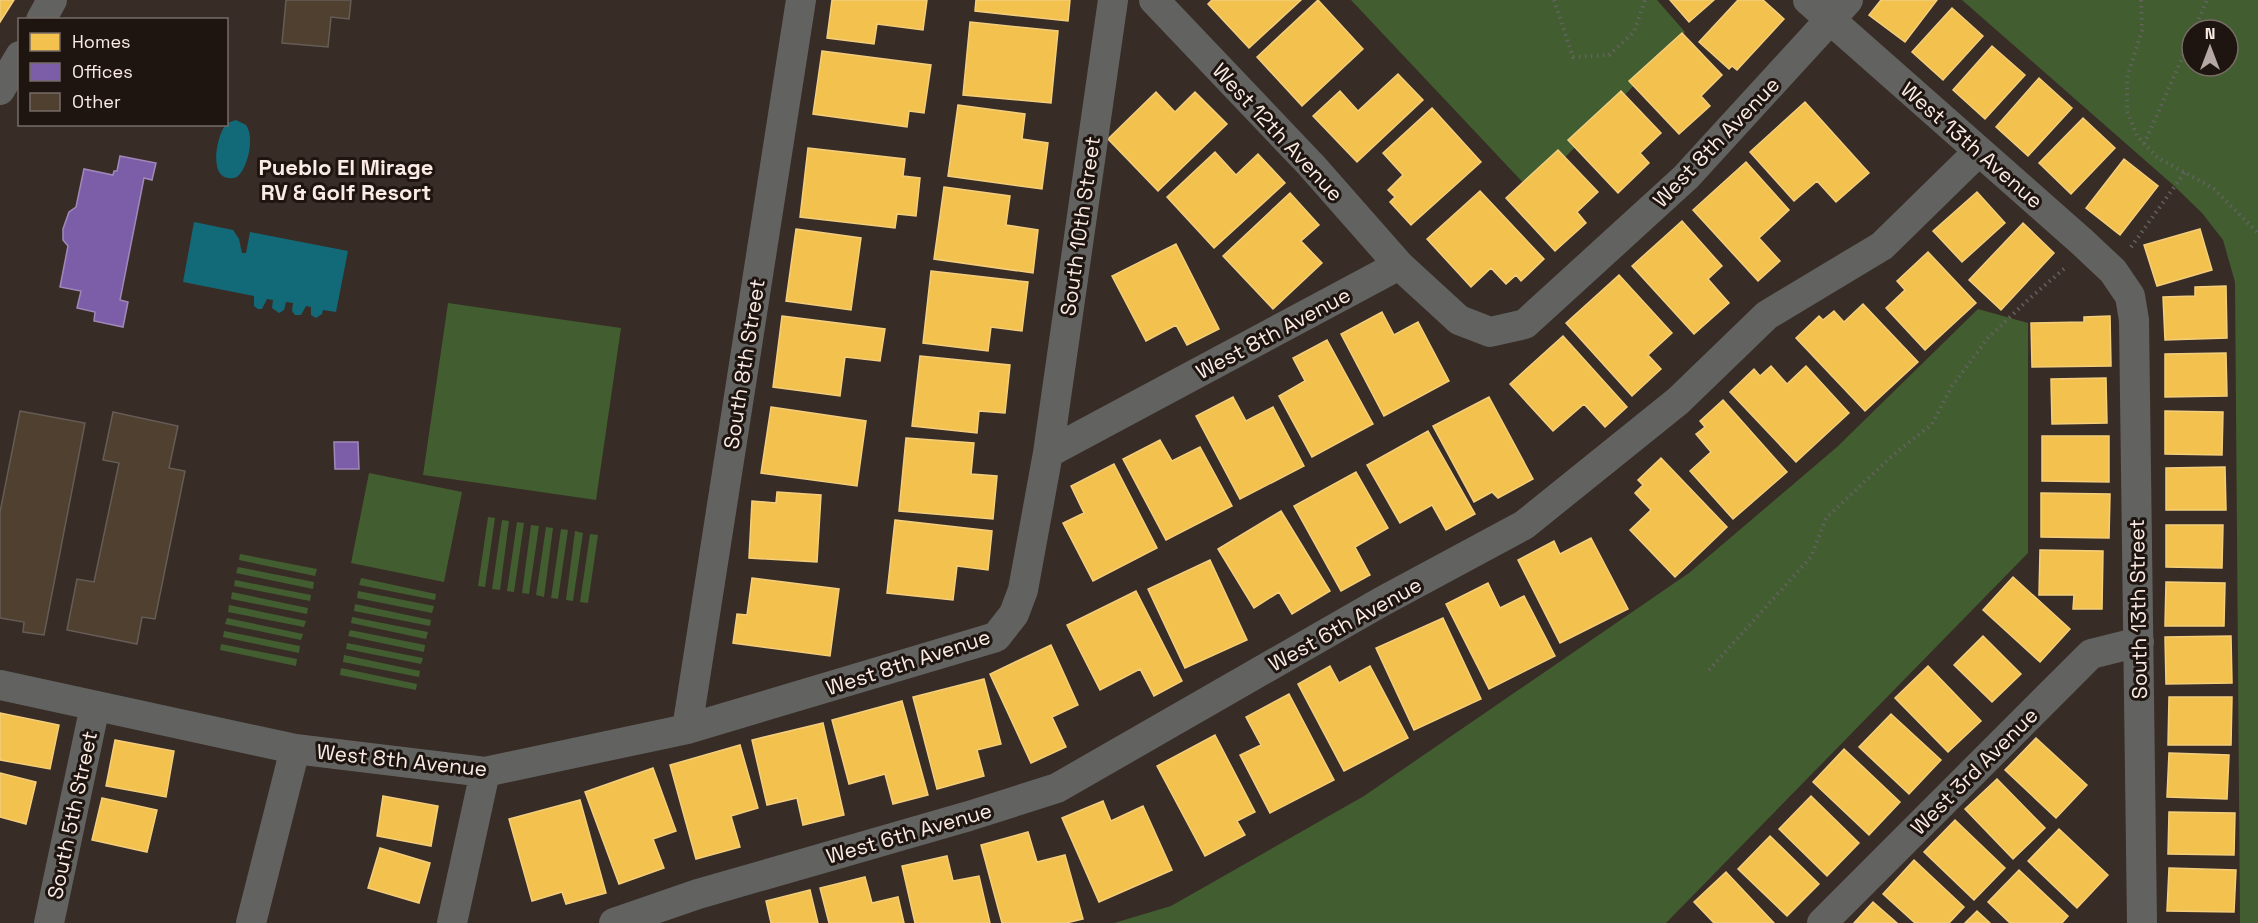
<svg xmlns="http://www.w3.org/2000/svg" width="2258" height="923" viewBox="0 0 2258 923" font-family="'Space Grotesk',sans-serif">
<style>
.green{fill:#425d2f;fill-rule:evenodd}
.water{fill:#126a78}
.homes{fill:#f2c14e;stroke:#f4ce7b;stroke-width:1.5}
.offices{fill:#7b5ea7;stroke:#a188b9;stroke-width:1.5}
.building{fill:#504030;stroke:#665c56;stroke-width:1.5}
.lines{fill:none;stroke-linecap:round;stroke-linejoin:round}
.path{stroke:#646260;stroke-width:4;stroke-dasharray:1.5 4.5;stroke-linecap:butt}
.minor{stroke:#626361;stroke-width:30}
.labels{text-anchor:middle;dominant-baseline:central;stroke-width:6;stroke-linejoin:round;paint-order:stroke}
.street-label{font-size:21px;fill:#faebe4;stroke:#1f1510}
.neighbourhood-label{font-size:22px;font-weight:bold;fill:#faebe4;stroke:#1f1510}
</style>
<rect width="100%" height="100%" fill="#382c26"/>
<!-- green -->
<path class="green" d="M 1351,0 L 1657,0 L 1685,32 L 1532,192 Z
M 1962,0 L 2258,0 L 2258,923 L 2240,923 L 2235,282 L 2223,240 L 2202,213 L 2172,184 ZM 2192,30 L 2228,30 L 2228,66 L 2192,66 Z
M 448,303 L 621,328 L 596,500 L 423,475 Z
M 1978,309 L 2028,323 L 2028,553 L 1666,923 L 1114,923 L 1171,906 L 1364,796 L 1689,573 L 1837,447 Z
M 369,473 L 462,492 L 444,582 L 351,563 Z
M 488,517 L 495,518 L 485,587 L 478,586 Z
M 502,520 L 509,521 L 500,590 L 492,589 Z
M 517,522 L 524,523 L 514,592 L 507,591 Z
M 531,525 L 539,526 L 529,594 L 522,593 Z
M 546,527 L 553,528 L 544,597 L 536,595 Z
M 561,529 L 568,530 L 558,599 L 551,598 Z
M 575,531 L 583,533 L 573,601 L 566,600 Z
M 590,534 L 598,535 L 588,603 L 580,602 Z
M 240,554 L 317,569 L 315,576 L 239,560 Z
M 238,567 L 314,582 L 313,589 L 236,573 Z
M 361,578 L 436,594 L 435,600 L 359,585 Z
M 235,580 L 311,595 L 310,601 L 234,586 Z
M 358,591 L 434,606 L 432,613 L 357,598 Z
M 232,592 L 308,608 L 307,614 L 231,599 Z
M 355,604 L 431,620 L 430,626 L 354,611 Z
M 229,605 L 306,621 L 304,627 L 228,612 Z
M 352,617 L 428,632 L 426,639 L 351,623 Z
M 227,618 L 303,634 L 301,640 L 225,624 Z
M 350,630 L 425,645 L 424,652 L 348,636 Z
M 224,631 L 300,646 L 299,653 L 223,637 Z
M 347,643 L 423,658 L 421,664 L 346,649 Z
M 221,644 L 297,659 L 296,666 L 220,650 Z
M 344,655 L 420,671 L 419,677 L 343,662 Z
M 341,668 L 417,684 L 416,690 L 340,675 Z"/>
<!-- water -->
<path class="water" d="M 236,120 L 246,125 C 255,137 248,168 237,177 C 205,187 217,132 227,123 Z
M 194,222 L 233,230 L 239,239 L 242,253 L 246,253 L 250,232 L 348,251 L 336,312 L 323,310 L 322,314 L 316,318 L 311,315 L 311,307 L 306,306 L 301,315 L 295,315 L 292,311 L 293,303 L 286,302 L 284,310 L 279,313 L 272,308 L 273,300 L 267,299 L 262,309 L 258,309 L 254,306 L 254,296 L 183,282 Z"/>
<!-- homes -->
<path class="homes" d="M 0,0 L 14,0 L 0,22 Z
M 832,0 L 927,0 L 923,30 L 877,24 L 874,44 L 827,38 Z
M 976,0 L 1070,0 L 1068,21 L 975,11 Z
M 1212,0 L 1301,0 L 1249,48 L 1208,4 Z
M 1318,0 L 1363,49 L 1302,106 L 1257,57 Z
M 1670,0 L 1714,0 L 1689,22 Z
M 1738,0 L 1763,0 L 1784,19 L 1737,70 L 1732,66 L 1729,69 L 1699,42 Z
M 1881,0 L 1937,0 L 1905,42 L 1869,15 Z
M 1952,8 L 1983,36 L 1943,80 L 1912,52 Z
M 970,22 L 1058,31 L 1051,103 L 963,95 Z
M 1682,33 L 1722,75 L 1701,96 L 1710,106 L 1679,134 L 1629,81 Z
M 1992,46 L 2025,75 L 1985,119 L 1953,90 Z
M 822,51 L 931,65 L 924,113 L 909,111 L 907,127 L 813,114 Z
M 1398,74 L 1423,100 L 1357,162 L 1313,116 L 1340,91 L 1358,111 Z
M 2039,78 L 2072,108 L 2028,156 L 1996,127 Z
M 1621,91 L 1661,133 L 1640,153 L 1649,163 L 1618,193 L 1568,140 Z
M 1156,92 L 1175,112 L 1195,92 L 1227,124 L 1158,191 L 1108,139 Z
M 1805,102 L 1869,173 L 1836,202 L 1817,181 L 1794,201 L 1750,152 Z
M 958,105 L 1025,114 L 1022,139 L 1048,143 L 1042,189 L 948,176 Z
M 1432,108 L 1481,162 L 1411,225 L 1390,202 L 1395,197 L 1388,190 L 1403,175 L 1383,153 Z
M 2083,118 L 2115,148 L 2071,194 L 2039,163 Z
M 808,148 L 905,159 L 903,176 L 920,178 L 916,216 L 897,214 L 895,228 L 800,217 Z
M 1558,150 L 1598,192 L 1577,212 L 1586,223 L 1555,251 L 1506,198 Z
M 1215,152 L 1236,175 L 1258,154 L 1285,183 L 1214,248 L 1167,197 Z
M 2124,159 L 2158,186 L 2120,235 L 2086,208 Z
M 1746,162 L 1789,210 L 1759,238 L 1780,261 L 1758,281 L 1693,210 Z
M 944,187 L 1010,196 L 1006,225 L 1038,230 L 1033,273 L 934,259 Z
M 1480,191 L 1544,259 L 1521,281 L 1516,275 L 1506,284 L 1491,268 L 1471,287 L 1427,239 Z
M 1977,192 L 2005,223 L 1962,262 L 1933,231 Z
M 1290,193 L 1319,225 L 1301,241 L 1322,263 L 1273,309 L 1223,256 Z
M 1682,221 L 1722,266 L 1708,279 L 1729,303 L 1694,334 L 1632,266 Z
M 2023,223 L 2054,253 L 2001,310 L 1969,280 Z
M 796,229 L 861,238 L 851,310 L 786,301 Z
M 2200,229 L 2212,270 L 2157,286 L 2144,245 Z
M 1176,244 L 1219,329 L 1187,345 L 1176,325 L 1146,341 L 1112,276 Z
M 1928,252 L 1976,303 L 1925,350 L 1886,308 L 1905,290 L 1897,281 Z
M 931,271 L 1028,282 L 1022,331 L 991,327 L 988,351 L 923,343 Z
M 1619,275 L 1672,333 L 1648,355 L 1661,369 L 1632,396 L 1566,323 Z
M 2226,286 L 2227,338 L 2165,340 L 2163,297 L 2195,296 L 2195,287 Z
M 1863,304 L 1918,362 L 1865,411 L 1796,338 L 1819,316 L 1823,320 L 1834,311 L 1844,322 Z
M 1382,312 L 1394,335 L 1418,322 L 1449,381 L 1384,416 L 1341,334 Z
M 782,316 L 885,329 L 880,361 L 845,357 L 840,396 L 773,387 Z
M 2110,316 L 2111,366 L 2032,367 L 2031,323 L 2084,322 L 2084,317 Z
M 1563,336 L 1627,407 L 1605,427 L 1584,404 L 1553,431 L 1510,384 Z
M 1327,340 L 1373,424 L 1312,457 L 1279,396 L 1305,381 L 1293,358 Z
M 2226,353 L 2227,396 L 2165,397 L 2165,354 Z
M 920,356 L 1010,365 L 1005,413 L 979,411 L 977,433 L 912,426 Z
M 1771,366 L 1787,384 L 1806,366 L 1849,413 L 1796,462 L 1730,392 L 1754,369 L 1760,376 Z
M 2106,378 L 2107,423 L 2052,424 L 2051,379 Z
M 1233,397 L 1246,421 L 1273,407 L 1304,466 L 1240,499 L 1196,416 Z
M 1489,397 L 1533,479 L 1498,498 L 1492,492 L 1474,502 L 1433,426 Z
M 1723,400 L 1787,472 L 1733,519 L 1690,471 L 1711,452 L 1696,434 L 1705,427 L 1700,421 Z
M 771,407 L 866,421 L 857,486 L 761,473 Z
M 2165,411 L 2223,412 L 2222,455 L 2165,454 Z
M 1428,431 L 1475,514 L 1446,530 L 1432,505 L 1400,523 L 1367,465 Z
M 2042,436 L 2109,436 L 2109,482 L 2042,481 Z
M 906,438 L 974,443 L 971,474 L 997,476 L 993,519 L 899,511 Z
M 1160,440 L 1172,461 L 1200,447 L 1232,506 L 1166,540 L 1123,459 Z
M 1661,458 L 1727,527 L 1675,577 L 1630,530 L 1651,510 L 1635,493 L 1643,485 L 1638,480 Z
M 1114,464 L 1157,548 L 1093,581 L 1063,523 L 1084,513 L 1071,486 Z
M 2225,467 L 2226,510 L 2166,510 L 2166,468 Z
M 1356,472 L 1388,528 L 1355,547 L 1370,575 L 1341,591 L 1294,506 Z
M 777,492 L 821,495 L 817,562 L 749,558 L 752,501 L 776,503 Z
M 2041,493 L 2110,494 L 2109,538 L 2041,537 Z
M 1281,511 L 1330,591 L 1292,614 L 1279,592 L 1254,608 L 1218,549 Z
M 895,520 L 992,531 L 988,570 L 957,566 L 953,600 L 887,593 Z
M 2166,525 L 2223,525 L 2222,568 L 2166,567 Z
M 1591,538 L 1628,609 L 1560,643 L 1518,560 L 1554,541 L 1560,554 Z
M 2040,550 L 2103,551 L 2102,609 L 2073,609 L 2074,595 L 2039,595 Z
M 1210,560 L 1247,640 L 1185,668 L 1148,589 Z
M 2013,577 L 2070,629 L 2040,662 L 1983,610 Z
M 752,578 L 839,589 L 830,656 L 733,643 L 737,614 L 747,615 Z
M 2166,582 L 2225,583 L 2224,626 L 2165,626 Z
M 1488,583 L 1500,608 L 1524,596 L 1555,656 L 1489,689 L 1446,604 Z
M 1136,591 L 1182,681 L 1154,696 L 1140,669 L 1100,690 L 1067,625 Z
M 1443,618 L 1481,699 L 1414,730 L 1376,648 Z
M 1983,636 L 2021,674 L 1992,702 L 1954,665 Z
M 2231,636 L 2232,683 L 2166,684 L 2165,637 Z
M 1051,645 L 1078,705 L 1052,717 L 1066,747 L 1031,763 L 990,674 Z
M 1330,666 L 1339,683 L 1370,666 L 1408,738 L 1344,771 L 1298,684 Z
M 1928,666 L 1981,721 L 1948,752 L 1895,698 Z
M 984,679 L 1001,744 L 977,750 L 984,776 L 937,789 L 913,697 Z
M 1289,694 L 1334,780 L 1270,813 L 1240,755 L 1261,745 L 1246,717 Z
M 2169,697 L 2232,697 L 2231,745 L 2168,745 Z
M 902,701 L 928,795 L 893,804 L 885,774 L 849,784 L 832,720 Z
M 0,713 L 59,725 L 50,769 L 0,760 Z
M 1891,714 L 1941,760 L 1909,794 L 1859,747 Z
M 823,723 L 844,815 L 803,825 L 797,798 L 767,805 L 752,740 Z
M 1215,735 L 1255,812 L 1237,821 L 1245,835 L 1205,856 L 1157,766 Z
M 2036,738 L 2087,785 L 2056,818 L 2005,770 Z
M 115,740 L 174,751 L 166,797 L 106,786 Z
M 740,745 L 758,808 L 731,816 L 740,847 L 696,859 L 670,765 Z
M 1844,749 L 1900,802 L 1869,835 L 1813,782 Z
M 2169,753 L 2229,755 L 2227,799 L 2167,797 Z
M 653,768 L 676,831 L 653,839 L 664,868 L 619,884 L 585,792 Z
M 0,773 L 36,782 L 26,824 L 0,817 Z
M 1997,779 L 2045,828 L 2013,859 L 1965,809 Z
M 383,796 L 438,806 L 431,846 L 377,836 Z
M 1811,796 L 1859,843 L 1827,876 L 1779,829 Z
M 102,798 L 157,810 L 147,852 L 92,840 Z
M 580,800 L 606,893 L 566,904 L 562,892 L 532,901 L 509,819 Z
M 1103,801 L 1111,821 L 1143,806 L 1172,870 L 1099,902 L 1062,818 Z
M 2169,812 L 2235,813 L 2234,855 L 2168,854 Z
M 1955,820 L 2005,868 L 1974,900 L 1924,852 Z
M 2059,829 L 2108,875 L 2077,908 L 2028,861 Z
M 1028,832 L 1037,862 L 1065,855 L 1083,919 L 1066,923 L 1002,923 L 981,845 Z
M 1770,836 L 1819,884 L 1787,916 L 1738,869 Z
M 380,848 L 430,863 L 419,903 L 368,888 Z
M 947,856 L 953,881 L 979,876 L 990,923 L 915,923 L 902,866 Z
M 1914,860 L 1964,907 L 1949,923 L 1915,923 L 1883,894 Z
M 2169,868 L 2236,870 L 2234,912 L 2167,911 Z
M 2019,870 L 2068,916 L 2062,923 L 2010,923 L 1988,902 Z
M 1726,872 L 1774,923 L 1714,923 L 1694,902 Z
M 865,877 L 872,903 L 898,897 L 904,923 L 829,923 L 820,888 Z
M 810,890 L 818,923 L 771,923 L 766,901 Z
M 1873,902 L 1897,923 L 1854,923 Z
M 1977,911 L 1990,923 L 1965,923 Z"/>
<!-- offices -->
<path class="offices" d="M 120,156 L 156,163 L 152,180 L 144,178 L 120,300 L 128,302 L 123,327 L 94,321 L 95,312 L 77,308 L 81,291 L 60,287 L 68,246 L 63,240 L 63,229 L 69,212 L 76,207 L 84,169 L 113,175 L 114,171 L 117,171 Z
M 334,442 L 358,442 L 359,469 L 335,469 Z"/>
<!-- building -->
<path class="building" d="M 286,0 L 351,0 L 349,19 L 331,17 L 328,47 L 282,43 Z
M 20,411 L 85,423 L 44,635 L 23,632 L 24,622 L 0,618 L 0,512 Z
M 113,412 L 178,426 L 169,468 L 185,471 L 155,619 L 142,617 L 137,644 L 67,630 L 77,579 L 94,582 L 119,463 L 103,460 Z"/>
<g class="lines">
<!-- path -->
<path class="path" d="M 1554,0 L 1573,57 L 1609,55 L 1634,32 L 1645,0
M 2141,0 L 2142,30 L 2127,78 L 2127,111 L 2137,136 L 2158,158 L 2213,188 L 2258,233
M 2194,30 L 2207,0
M 2144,144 L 2192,36
M 2131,247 L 2185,172
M 1709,670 L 1811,557 L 1826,518 L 1892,456 L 1932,424 L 1952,386 L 1988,338 L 2030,298 L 2065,268"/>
<!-- minor -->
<path class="minor" d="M 1154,0 L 1311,165 L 1399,265
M 1808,0 L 2081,241 L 2113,271 L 2130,296 L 2134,320 L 2142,923
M 41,20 L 52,0
M 0,90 L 20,56
M 1048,453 L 1113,0
M 0,685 L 295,749 L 485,772 L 687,729 L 996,637 L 1014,614 L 1023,590 L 1048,453 L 1399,265 L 1459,320 L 1490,332 L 1525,324 L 1686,177 L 1848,0
M 687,729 L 801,0
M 49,923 L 95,706
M 251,923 L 295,749
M 452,923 L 485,772
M 614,923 L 698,894 L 969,816 L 1057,788 L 1381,602 L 1524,525 L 1678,401 L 1767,315 L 1882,246 L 1979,151
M 1822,923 L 2091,654 L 2139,642"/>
</g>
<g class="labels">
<!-- street labels -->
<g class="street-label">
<text transform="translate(1278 132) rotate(47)">West 12th Avenue</text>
<text transform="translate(1716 142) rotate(-46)">West 8th Avenue</text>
<text transform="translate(1972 145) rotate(41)">West 13th Avenue</text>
<text transform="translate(1080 226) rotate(-82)">South 10th Street</text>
<text transform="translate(1273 333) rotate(-28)">West 8th Avenue</text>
<text transform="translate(744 364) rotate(-81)">South 8th Street</text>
<text transform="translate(2138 609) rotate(-91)">South 13th Street</text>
<text transform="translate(1345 624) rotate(-29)">West 6th Avenue</text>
<text transform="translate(908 662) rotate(-18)">West 8th Avenue</text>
<text transform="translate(402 760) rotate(6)">West 8th Avenue</text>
<text transform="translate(1974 771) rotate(-45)">West 3rd Avenue</text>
<text transform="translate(72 815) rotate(-78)">South 5th Street</text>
<text transform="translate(909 833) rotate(-16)">West 6th Avenue</text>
</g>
<!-- neighbourhood labels -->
<g class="neighbourhood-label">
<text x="346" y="167">Pueblo El Mirage<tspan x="346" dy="25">RV &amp; Golf Resort</tspan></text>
</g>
</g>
<!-- legend -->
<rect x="18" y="18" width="210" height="108" fill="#1f1510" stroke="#776b65" stroke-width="1.5"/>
<rect x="30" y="33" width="30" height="18" fill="#f2c14e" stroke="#776b65" stroke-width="1.5"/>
<text x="72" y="48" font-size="18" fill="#faebe4">Homes</text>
<rect x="30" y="63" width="30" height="18" fill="#7b5ea7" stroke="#776b65" stroke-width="1.5"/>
<text x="72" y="78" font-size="18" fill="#faebe4">Offices</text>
<rect x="30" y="93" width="30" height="18" fill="#504030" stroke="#776b65" stroke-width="1.5"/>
<text x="72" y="108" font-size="18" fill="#faebe4">Other</text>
<!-- north arrow -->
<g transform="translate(2210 48)"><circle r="28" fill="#1f1510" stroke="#776b65" stroke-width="1.5"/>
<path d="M0-4.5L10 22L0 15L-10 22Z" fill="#b6a8a2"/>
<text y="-9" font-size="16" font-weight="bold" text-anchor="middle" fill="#faebe4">N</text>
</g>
</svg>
